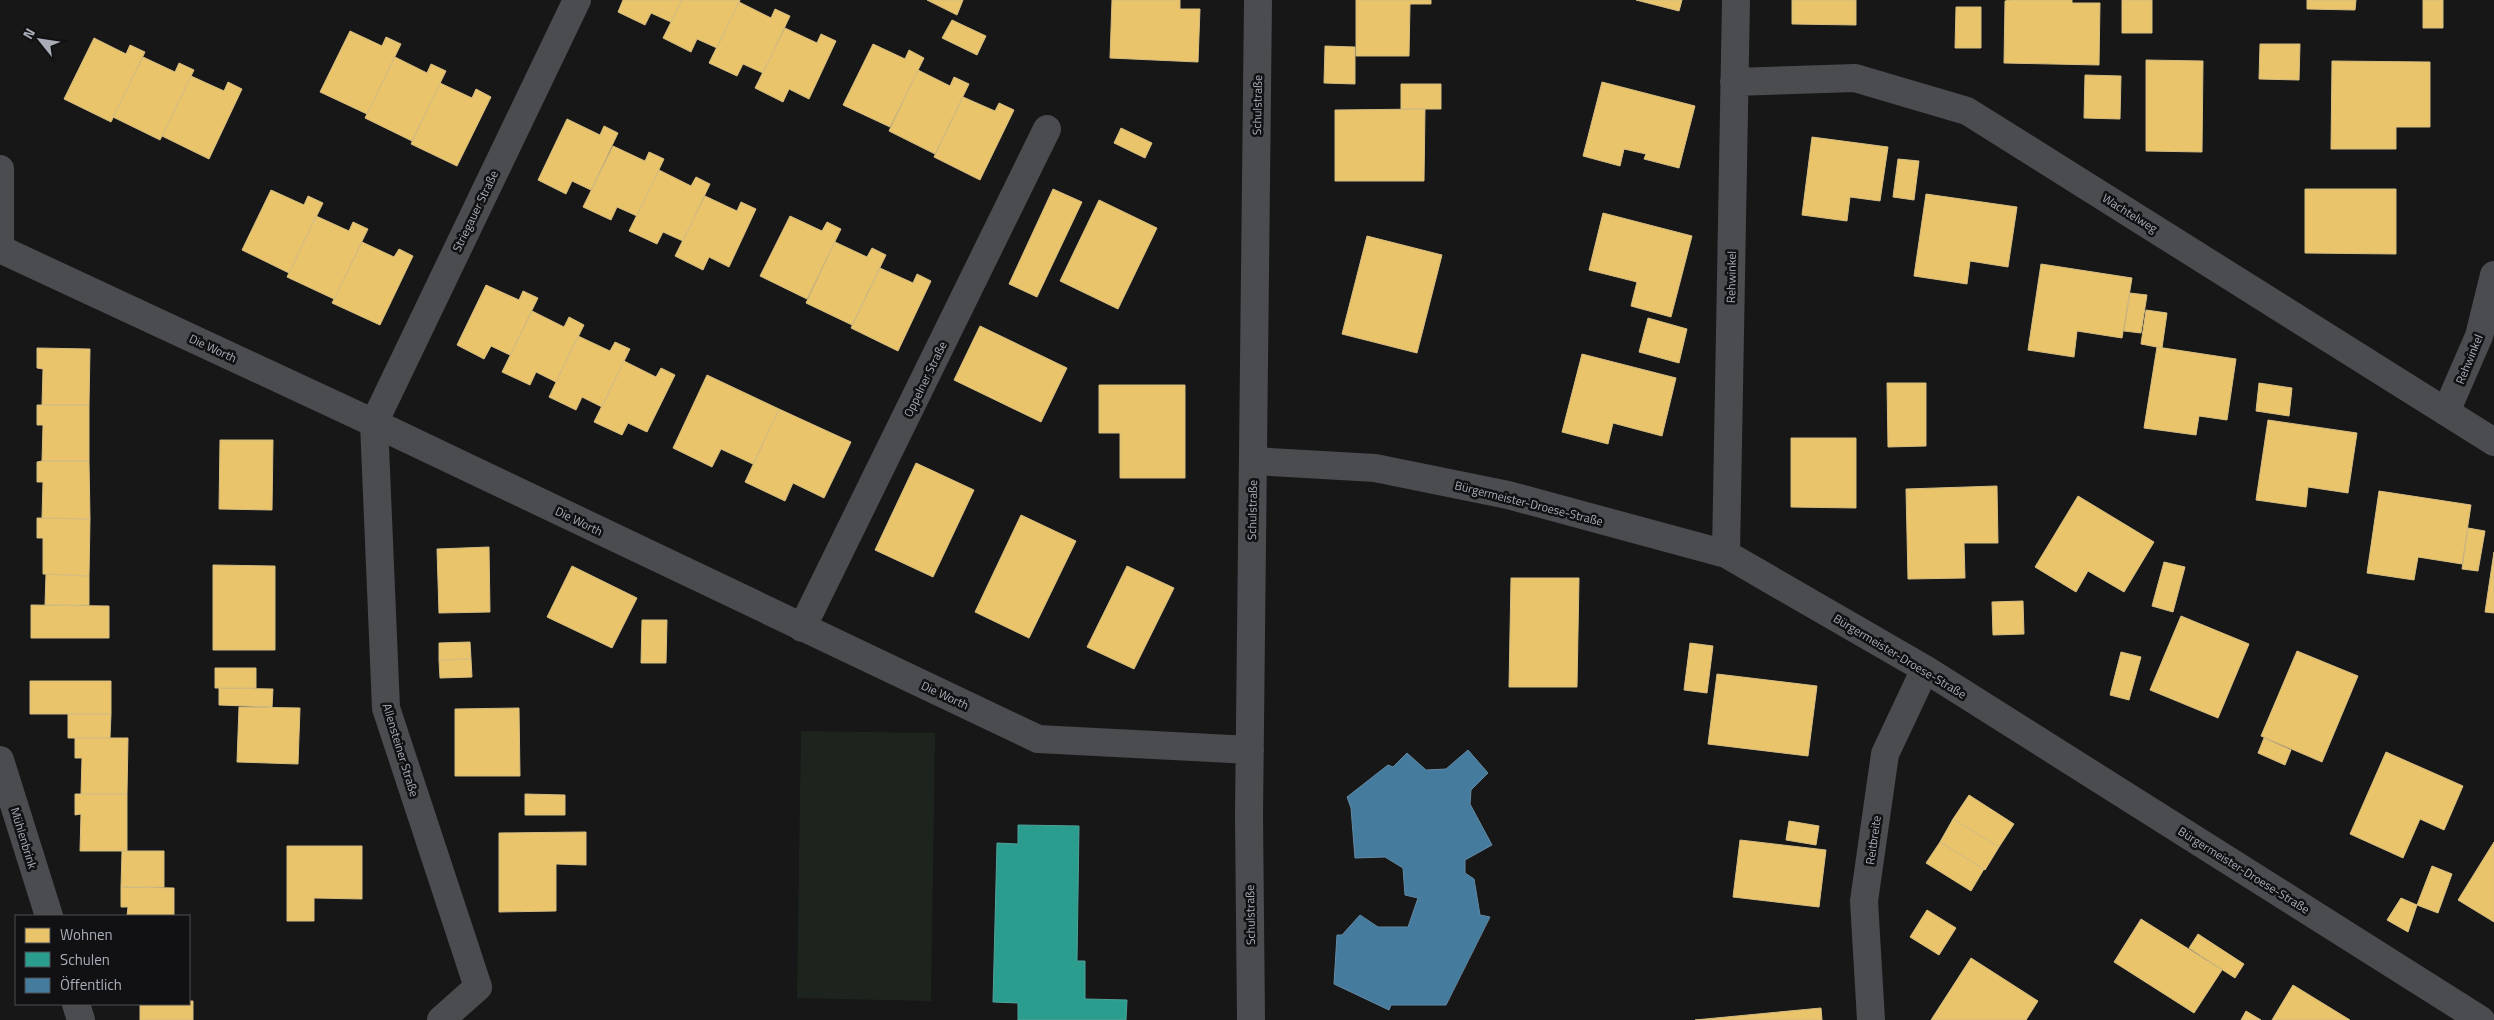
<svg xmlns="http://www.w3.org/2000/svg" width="2494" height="1020" viewBox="0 0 2494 1020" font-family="'Titillium Web',sans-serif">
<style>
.green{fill:#1d241e}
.homes{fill:#e9c46a;stroke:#d6bd81}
.schools{fill:#2a9d8f;stroke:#50a29b}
.public{fill:#457b9d;stroke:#638aa5}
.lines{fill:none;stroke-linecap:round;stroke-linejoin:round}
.street{stroke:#4b4c50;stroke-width:28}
.labels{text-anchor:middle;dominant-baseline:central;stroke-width:5;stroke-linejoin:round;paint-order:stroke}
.street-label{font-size:12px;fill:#a8adb8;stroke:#111113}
</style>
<rect width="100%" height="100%" fill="#171717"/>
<!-- green -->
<path class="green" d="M 801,731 L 935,733 L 931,1001 L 797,998 Z"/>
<!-- homes -->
<path class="homes" d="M 623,0 L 682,0 L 671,22 L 651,13 L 645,25 L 618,12 Z
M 682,0 L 740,0 L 717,48 L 697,39 L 691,52 L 663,38 Z
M 927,0 L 963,0 L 957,15 Z
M 1112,0 L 1180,0 L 1180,9 L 1200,9 L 1198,62 L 1110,58 Z
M 1356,0 L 1431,0 L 1431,4 L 1410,4 L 1409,56 L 1356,56 Z
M 1636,0 L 1682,0 L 1679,11 Z
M 1792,0 L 1856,0 L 1856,25 L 1792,24 Z
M 2010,0 L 2072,0 L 2072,3 L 2100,3 L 2099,65 L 2004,63 L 2005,1 Z
M 2122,0 L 2152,0 L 2152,33 L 2122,33 Z
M 2307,0 L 2356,0 L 2355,10 L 2307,9 Z
M 2423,0 L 2443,0 L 2443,28 L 2423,28 Z
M 739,2 L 771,18 L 775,9 L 790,16 L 763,73 L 743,64 L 737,76 L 709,63 Z
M 1956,7 L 1981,7 L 1981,48 L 1955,48 Z
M 952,20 L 986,36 L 977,55 L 942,38 Z
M 785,28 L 817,43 L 821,34 L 836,41 L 809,99 L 789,89 L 783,102 L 755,88 Z
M 350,31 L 382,46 L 386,37 L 401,44 L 367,114 L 320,92 Z
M 94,38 L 126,54 L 130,45 L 145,52 L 111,122 L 64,99 Z
M 873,44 L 905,59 L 909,50 L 924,58 L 890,127 L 843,105 Z
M 2260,44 L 2300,44 L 2299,80 L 2259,79 Z
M 1325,46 L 1355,47 L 1355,84 L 1324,83 Z
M 143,57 L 175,72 L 179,63 L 194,70 L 160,140 L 113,117 Z
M 395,57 L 427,73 L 431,64 L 446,71 L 412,141 L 365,118 Z
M 2146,60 L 2203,61 L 2202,152 L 2146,151 Z
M 2332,61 L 2430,62 L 2430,127 L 2396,127 L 2396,149 L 2331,149 Z
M 918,70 L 950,86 L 954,77 L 969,84 L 935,154 L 889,131 Z
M 2085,75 L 2121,76 L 2120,119 L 2084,118 Z
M 191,76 L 224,91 L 228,82 L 242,89 L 209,159 L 162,136 Z
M 1602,82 L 1695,106 L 1679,168 L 1644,159 L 1646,154 L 1624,149 L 1620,166 L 1583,156 Z
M 440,83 L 472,98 L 476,89 L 491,97 L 457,166 L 411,144 Z
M 1401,84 L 1441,84 L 1441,109 L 1401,109 Z
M 963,97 L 995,111 L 999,103 L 1014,110 L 980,180 L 934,157 Z
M 1425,109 L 1424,181 L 1335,181 L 1335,110 Z
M 567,119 L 600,135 L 604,126 L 618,133 L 591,190 L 572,181 L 566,194 L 538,180 Z
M 1121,128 L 1152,143 L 1145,158 L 1114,143 Z
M 1812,137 L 1888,147 L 1880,201 L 1850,197 L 1847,221 L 1802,215 Z
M 613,146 L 645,161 L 649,152 L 664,159 L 637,216 L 617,207 L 611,220 L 583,207 Z
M 1898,159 L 1919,161 L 1914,200 L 1893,197 Z
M 659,170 L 691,186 L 696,177 L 710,184 L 683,241 L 663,232 L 657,244 L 629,231 Z
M 1053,189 L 1082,202 L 1037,297 L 1009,284 Z
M 2305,189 L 2396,189 L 2396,254 L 2305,253 Z
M 271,190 L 304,205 L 308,196 L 323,203 L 289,273 L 242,250 Z
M 1926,194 L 2017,207 L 2008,267 L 1970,261 L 1967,284 L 1914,276 Z
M 705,196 L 737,211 L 741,202 L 756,209 L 729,267 L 709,257 L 703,270 L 675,256 Z
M 1099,200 L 1157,228 L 1118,309 L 1060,281 Z
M 1603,213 L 1692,236 L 1671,317 L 1631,306 L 1637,282 L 1589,270 Z
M 316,216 L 349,231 L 353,222 L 368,229 L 334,299 L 287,277 Z
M 790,216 L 822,231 L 827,222 L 841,229 L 807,299 L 760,276 Z
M 1367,236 L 1442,255 L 1417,353 L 1342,334 Z
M 362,242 L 394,257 L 399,249 L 413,256 L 380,325 L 332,303 Z
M 835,242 L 867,257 L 872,248 L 886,255 L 852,325 L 806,303 Z
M 2041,264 L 2132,278 L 2122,338 L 2077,331 L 2074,357 L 2028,350 Z
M 880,268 L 913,283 L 917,274 L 931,281 L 898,351 L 851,328 Z
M 486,285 L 519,300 L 523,291 L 538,298 L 510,355 L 491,346 L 484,359 L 457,345 Z
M 2130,293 L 2147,295 L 2141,333 L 2124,331 Z
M 2146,310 L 2167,313 L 2162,348 L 2141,344 Z
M 532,311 L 564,327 L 569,317 L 584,325 L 556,382 L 536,372 L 530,385 L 502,372 Z
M 1648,318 L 1687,329 L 1679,363 L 1639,352 Z
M 980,326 L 1067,368 L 1041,422 L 954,380 Z
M 578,336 L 610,351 L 615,342 L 630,349 L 602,407 L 582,397 L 576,410 L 549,397 Z
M 2157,347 L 2236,359 L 2227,420 L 2199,416 L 2196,435 L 2144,428 Z
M 37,348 L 90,349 L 89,405 L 42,405 L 43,369 L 37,368 Z
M 1582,354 L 1676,378 L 1662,436 L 1613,423 L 1608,444 L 1562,432 Z
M 624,361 L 656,377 L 661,368 L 675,375 L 647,432 L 628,423 L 622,435 L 594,422 Z
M 707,375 L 779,409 L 753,464 L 721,449 L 712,467 L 673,448 Z
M 1887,383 L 1926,383 L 1926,446 L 1888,447 Z
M 2259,383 L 2292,388 L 2289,416 L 2256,411 Z
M 1099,385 L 1185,385 L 1185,478 L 1120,478 L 1120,433 L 1099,433 Z
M 37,405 L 89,405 L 89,461 L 42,461 L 43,425 L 37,425 Z
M 779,409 L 851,442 L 824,498 L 793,483 L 785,501 L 745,482 Z
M 2268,420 L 2357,433 L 2348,493 L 2308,487 L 2306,507 L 2256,500 Z
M 1791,438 L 1856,438 L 1856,508 L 1791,507 Z
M 220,440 L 273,440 L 272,510 L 219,509 Z
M 42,461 L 89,461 L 90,519 L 42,518 L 43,482 L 37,482 L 37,462 Z
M 916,463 L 974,490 L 933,577 L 875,550 Z
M 1997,486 L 1998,543 L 1964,543 L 1965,578 L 1908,579 L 1906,489 Z
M 2379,491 L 2471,505 L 2462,564 L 2418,557 L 2414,580 L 2367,573 Z
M 2078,496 L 2154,542 L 2124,592 L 2088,571 L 2076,592 L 2035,567 Z
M 1021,515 L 1076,541 L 1029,638 L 975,612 Z
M 37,518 L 90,519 L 89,576 L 43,574 L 43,538 L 37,538 Z
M 2468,528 L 2485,531 L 2478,571 L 2462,569 Z
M 489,547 L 490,612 L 439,613 L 437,549 Z
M 2494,552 L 2494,613 L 2485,612 Z
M 2164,562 L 2185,567 L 2173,612 L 2152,606 Z
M 213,565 L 275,566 L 275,650 L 213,650 Z
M 572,566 L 637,598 L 612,648 L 547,617 Z
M 1127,566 L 1174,588 L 1134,669 L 1087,647 Z
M 46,574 L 89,576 L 89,605 L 45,605 Z
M 1511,578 L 1579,578 L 1577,687 L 1509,687 Z
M 2023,601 L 2024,634 L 1993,635 L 1992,602 Z
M 31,605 L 109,606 L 109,638 L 31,638 Z
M 2181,616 L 2249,644 L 2218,718 L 2150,690 Z
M 642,620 L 667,620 L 666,663 L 641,663 Z
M 470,642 L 471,659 L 439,660 L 439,643 Z
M 1690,643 L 1713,646 L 1707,693 L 1684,690 Z
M 2297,651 L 2358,676 L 2322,762 L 2261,736 Z
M 2121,652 L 2141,657 L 2129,700 L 2110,695 Z
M 471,659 L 472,677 L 440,678 L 439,660 Z
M 215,668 L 256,668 L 256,688 L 215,688 Z
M 1717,674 L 1817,686 L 1808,756 L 1708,744 Z
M 30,681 L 111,681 L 111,714 L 30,714 Z
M 219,688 L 273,689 L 272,707 L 219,705 Z
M 239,707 L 300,708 L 298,764 L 237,762 Z
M 519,708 L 520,776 L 455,776 L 455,709 Z
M 68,714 L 111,714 L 110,738 L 68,738 Z
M 75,738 L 128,738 L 127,794 L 81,794 L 82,758 L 75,758 Z
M 2264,738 L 2291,750 L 2285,765 L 2258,753 Z
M 2386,752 L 2463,786 L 2444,830 L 2420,819 L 2403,858 L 2350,834 Z
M 75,794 L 127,794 L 127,851 L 80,851 L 81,814 L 75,815 Z
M 525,794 L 565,795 L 565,815 L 525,815 Z
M 1969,795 L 2014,824 L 1999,847 L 1953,819 Z
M 1953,819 L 1999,847 L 1985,870 L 1940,842 Z
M 1789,821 L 1819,826 L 1816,845 L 1786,840 Z
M 586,832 L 586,865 L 556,864 L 556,911 L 499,912 L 499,833 Z
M 1740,840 L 1826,850 L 1819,907 L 1733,897 Z
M 1940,842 L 1984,869 L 1971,891 L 1926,863 Z
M 2494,842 L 2494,922 L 2458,900 Z
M 287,846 L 362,846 L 362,899 L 314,898 L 314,921 L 287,921 Z
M 122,851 L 164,851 L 164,887 L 121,887 Z
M 2432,866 L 2452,874 L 2438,913 L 2417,905 Z
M 121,887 L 174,888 L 174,916 L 127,916 L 128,907 L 121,907 Z
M 2401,898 L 2417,905 L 2408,932 L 2387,920 Z
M 1927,910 L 1956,928 L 1939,955 L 1910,937 Z
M 2141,919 L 2222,970 L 2194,1013 L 2114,962 Z
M 2198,934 L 2244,964 L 2235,978 L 2189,948 Z
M 1971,958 L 2038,1001 L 2026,1020 L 1931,1020 Z
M 2293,985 L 2350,1020 L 2272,1020 Z
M 189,1001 L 193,1001 L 193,1020 L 140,1020 L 140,1004 L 189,1004 Z
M 1821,1008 L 1822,1020 L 1695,1020 Z
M 2246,1011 L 2261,1020 L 2241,1020 Z"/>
<!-- schools -->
<path class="schools" d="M 1018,825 L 1079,826 L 1077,961 L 1085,961 L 1085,999 L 1127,1000 L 1126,1020 L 1018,1020 L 1018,1003 L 993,1002 L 997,843 L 1018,844 Z"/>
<!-- public -->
<path class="public" d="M 1468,750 L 1488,773 L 1471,790 L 1470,804 L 1492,845 L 1465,860 L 1465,873 L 1474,879 L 1480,915 L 1490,917 L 1446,1005 L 1391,1005 L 1389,1010 L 1334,984 L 1337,935 L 1342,935 L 1360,915 L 1378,927 L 1408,927 L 1418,898 L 1405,895 L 1403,868 L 1385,857 L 1355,858 L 1351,808 L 1347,797 L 1388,765 L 1393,767 L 1407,753 L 1426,770 L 1446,769 Z"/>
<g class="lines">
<!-- street -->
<path class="street" d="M 1734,82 L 1855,78 L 1967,111 L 2494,442
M 0,169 L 0,249 L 374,423 L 1038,739 L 1250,750
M 2446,412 L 2479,336 L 2494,275
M 1253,461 L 1375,468 L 1508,495 L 1726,554 L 1925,669 L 2481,1020
M 1726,554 L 1736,0
M 802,628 L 1047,129
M 0,760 L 49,916
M 76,1004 L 81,1020
M 441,1020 L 478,987 L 386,708 L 374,423 L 577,0
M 1251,1020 L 1249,815 L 1258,0
M 1871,1020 L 1864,901 L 1885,754 L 1925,669"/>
</g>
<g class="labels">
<!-- street labels -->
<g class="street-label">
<text transform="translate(1257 105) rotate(-89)">Schulstraße</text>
<text transform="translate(475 211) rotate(-64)">Striegauer Straße</text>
<text transform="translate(2130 213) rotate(32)">Wachtelweg</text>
<text transform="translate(1731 277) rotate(-89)">Rehwinkel</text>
<text transform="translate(213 348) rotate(25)">Die Worth</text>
<text transform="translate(2469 359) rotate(-68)">Rehwinkel</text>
<text transform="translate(925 379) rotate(-64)">Oppelner Straße</text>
<text transform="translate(1529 503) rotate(14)">Bürgermeister-Droese-Straße</text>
<text transform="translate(1252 510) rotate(-89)">Schulstraße</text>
<text transform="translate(579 521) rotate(26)">Die Worth</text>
<text transform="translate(1900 656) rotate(31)">Bürgermeister-Droese-Straße</text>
<text transform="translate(945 695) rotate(25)">Die Worth</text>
<text transform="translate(401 750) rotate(73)">Allensteiner Straße</text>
<text transform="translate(24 838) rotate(73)">Mühlenbrink</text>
<text transform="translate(1873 840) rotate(-82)">Reitbreite</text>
<text transform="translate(2244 870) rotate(32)">Bürgermeister-Droese-Straße</text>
<text transform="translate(1250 915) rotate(-91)">Schulstraße</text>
</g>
</g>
<!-- legend -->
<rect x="15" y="915" width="175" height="90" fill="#111113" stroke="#4d4f55"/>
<rect x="25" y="928" width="25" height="15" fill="#e9c46a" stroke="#4d4f55"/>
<text x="60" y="940" font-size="15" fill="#a8adb8">Wohnen</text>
<rect x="25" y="952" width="25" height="15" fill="#2a9d8f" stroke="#4d4f55"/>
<text x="60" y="965" font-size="15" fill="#a8adb8">Schulen</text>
<rect x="25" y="978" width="25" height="15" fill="#457b9d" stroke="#4d4f55"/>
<text x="60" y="990" font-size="15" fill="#a8adb8">Öffentlich</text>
<!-- north arrow -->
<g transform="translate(40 40) rotate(300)" stroke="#111113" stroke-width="4" paint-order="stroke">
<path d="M0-4L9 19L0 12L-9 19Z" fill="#a8adb8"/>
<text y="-8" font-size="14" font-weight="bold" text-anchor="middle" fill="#a8adb8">N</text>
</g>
</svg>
